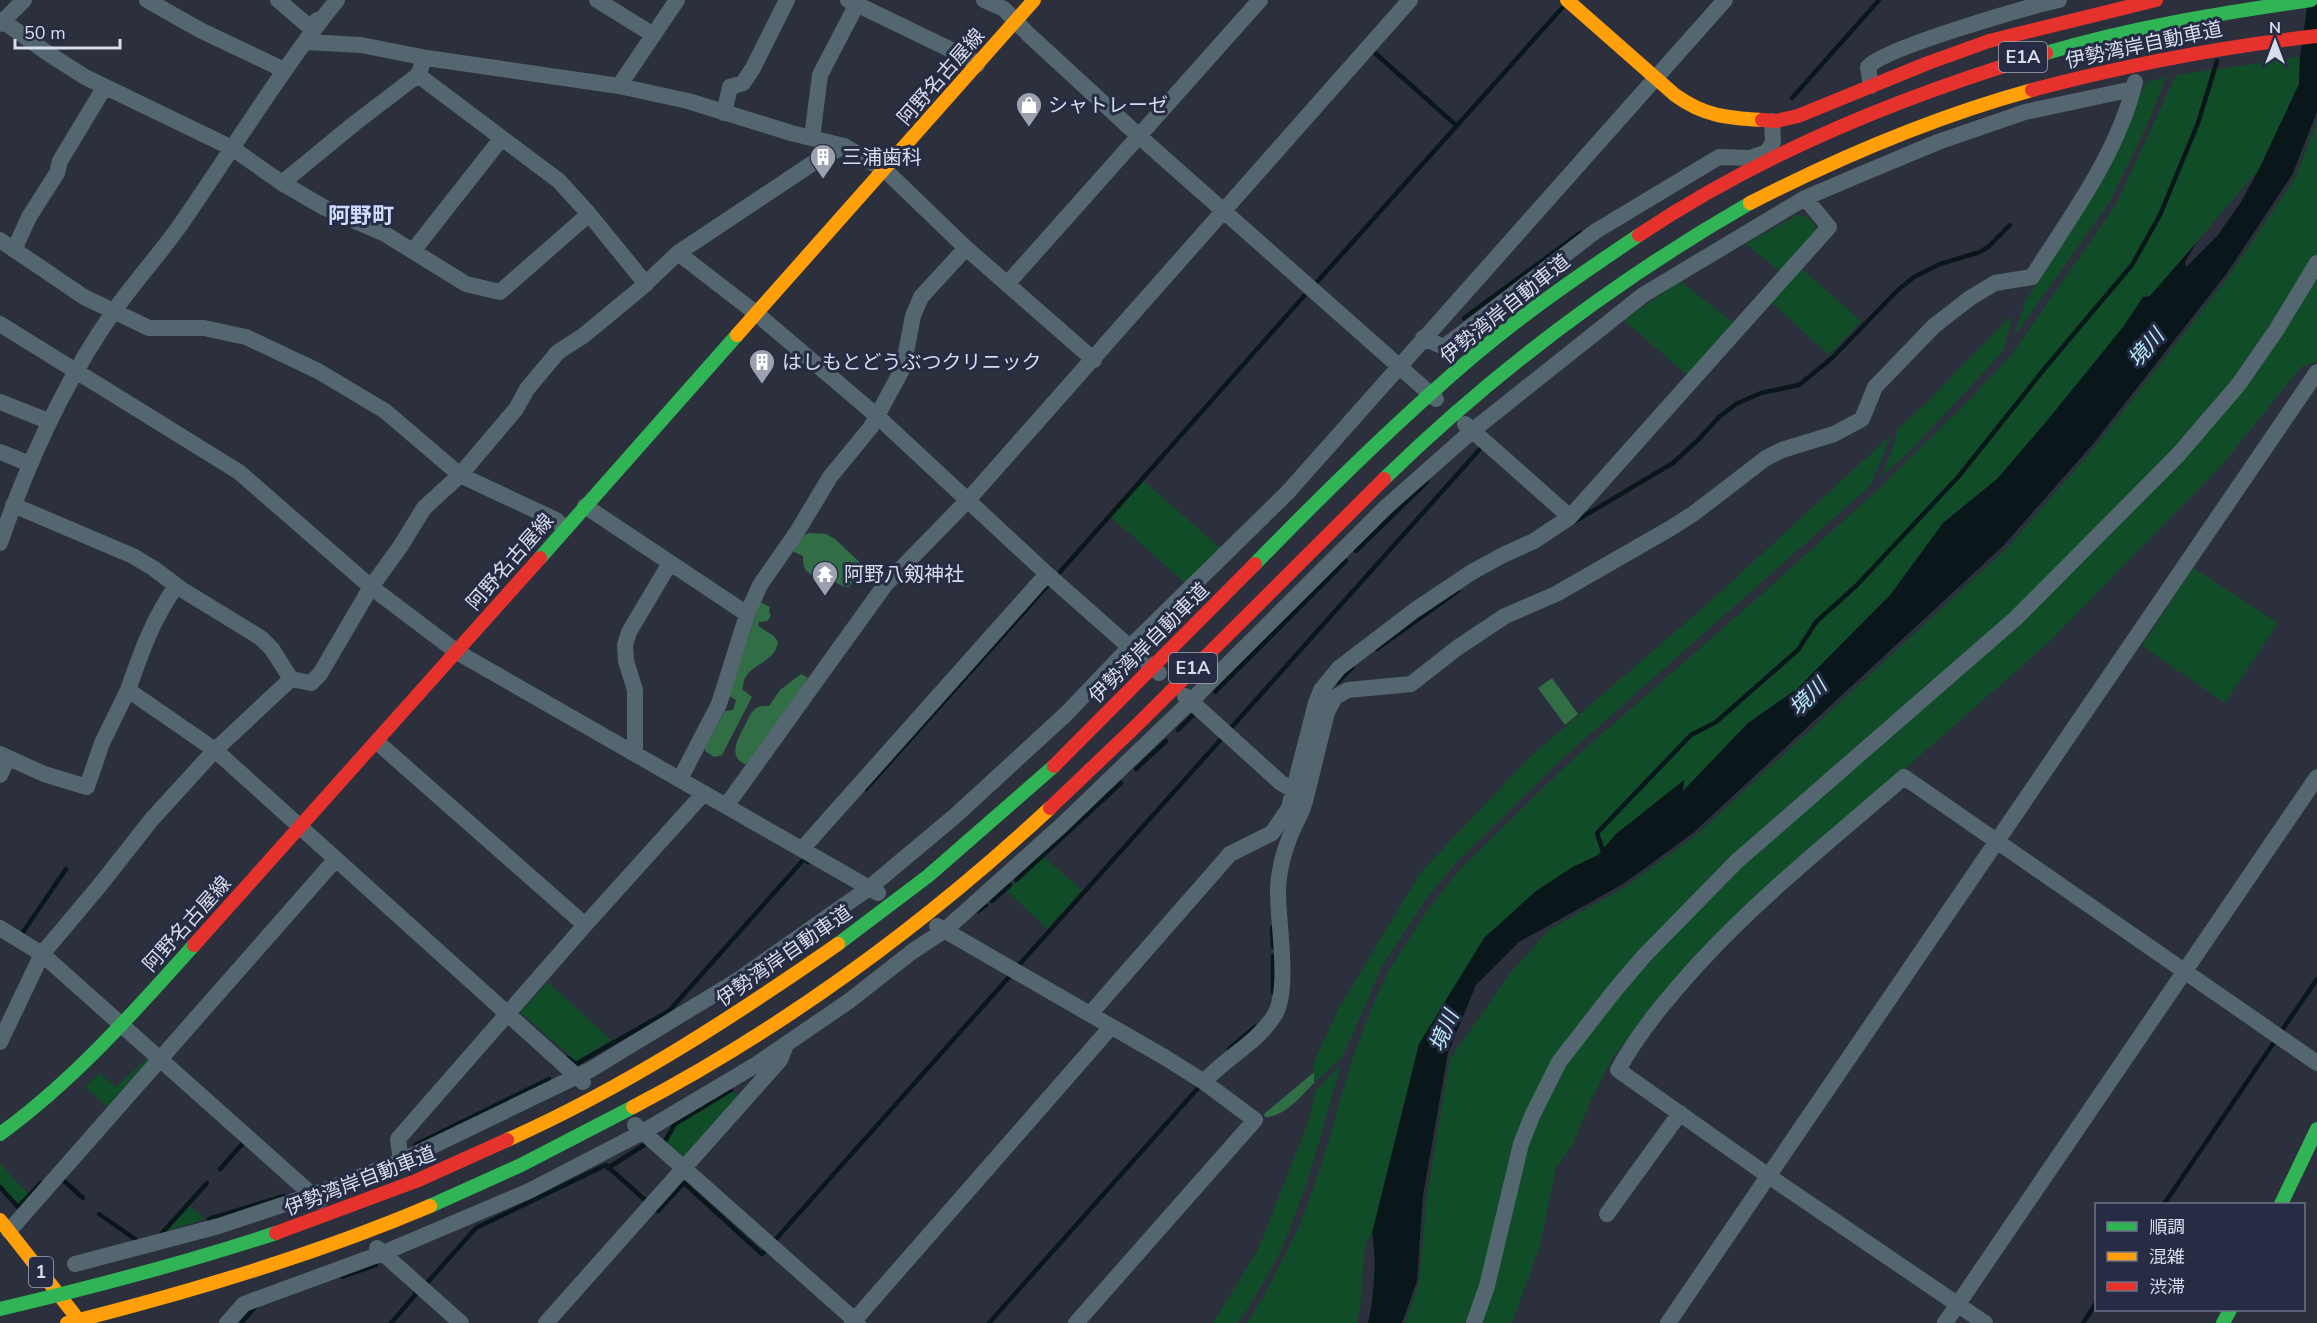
<svg xmlns="http://www.w3.org/2000/svg" width="2317" height="1323" viewBox="0 0 2317 1323" font-family="'Nunito Sans','Noto Sans JP',sans-serif">
<style>
.green{fill:#114c29}
.forest{fill:#316d45}
.water{fill:#09171a}
.lines{fill:none;stroke-linecap:round;stroke-linejoin:round}
.stream{stroke:#09171a;stroke-width:4.5}
.street{stroke:#546670;stroke-width:16}
.fast{stroke:#30b455;stroke-width:14}
.slow{stroke:#ff9f0a;stroke-width:14}
.jam{stroke:#e5322d;stroke-width:14}
.fast-bridge{stroke:#30b455;stroke-width:14}
.slow-bridge{stroke:#ff9f0a;stroke-width:14}
.jam-bridge{stroke:#e5322d;stroke-width:14}
.labels{text-anchor:middle;dominant-baseline:central;stroke-width:6;stroke-linejoin:round;paint-order:stroke}
.shield{fill:#252c44;stroke:#a2a8ba;stroke-width:1.5}
.shield-label{font-size:18px;font-weight:bold;fill:#d8dded}
.street-label{font-size:20px;fill:#d8dded;stroke:#252c44}
.poi-label{font-size:20px;fill:#d8dded;stroke:#252c44;text-anchor:start}
.water-label{font-size:21px;font-style:italic;fill:#baebf8;stroke:#252c44}
.quarter-label{font-size:22px;font-weight:bold;fill:#d1dbfb;stroke:#252c44}
</style>
<rect width="100%" height="100%" fill="#2c303d"/>
<!-- green -->
<path class="green" d="M 2300,57 L 2299,84 L 2259,169 L 2150,296 L 2143,298 L 2123,327 L 2046,422 L 1997,479 L 1943,523 L 1891,594 L 1797,689 L 1748,723 L 1682,792 L 1683,781 L 1616,834 L 1598,855 L 1571,868 L 1419,1044 L 1372,1233 L 1365,1244 L 1360,1308 L 1357,1323 L 1247,1323 L 1265,1294 L 1300,1225 L 1322,1164 L 1353,1057 L 1373,1005 L 1389,970 L 1429,908 L 1461,868 L 1569,763 L 1762,594 L 1881,487 L 1972,397 L 2012,354 L 2116,205 L 2176,75 Z
M 2166,77 L 2151,116 L 2109,203 L 2013,338 L 2026,301 L 2119,148 L 2146,82 Z
M 2317,123 L 2317,362 L 2302,366 L 2222,465 L 2049,642 L 1842,824 L 1694,964 L 1613,1057 L 1592,1098 L 1573,1144 L 1556,1168 L 1540,1245 L 1512,1323 L 1405,1323 L 1419,1284 L 1427,1195 L 1450,1059 L 1511,972 L 1550,929 L 1625,887 L 1695,836 L 2006,549 L 2095,447 L 2229,276 L 2295,178 Z
M 1797,215 C 1807,215 1816,221 1816,233 L 1781,272 L 1746,244 Z
M 1800,267 L 1861,321 L 1829,355 L 1770,301 Z
M 1680,281 L 1735,324 L 1688,376 L 1624,320 Z
M 2012,315 L 2004,350 L 1914,447 L 1882,476 L 1896,439 L 1897,430 L 1927,402 Z
M 1891,435 L 1870,486 L 1563,758 L 1455,864 L 1426,899 L 1382,966 L 1343,1056 L 1314,1083 L 1314,1062 L 1339,1008 L 1421,872 L 1529,758 L 1713,599 Z
M 1144,481 L 1220,548 L 1185,583 L 1111,517 Z
M 2193,568 L 2278,623 L 2225,703 L 2142,646 Z
M 1044,857 L 1082,890 L 1047,929 L 1007,891 Z
M 548,982 L 611,1040 L 576,1061 L 520,1012 Z
M 147,1058 L 149,1060 L 107,1107 L 85,1087 L 100,1073 L 116,1087 Z
M 1341,1064 C 1325,1120 1311,1177 1289,1231 C 1276,1263 1257,1294 1238,1323 L 1213,1323 L 1258,1250 L 1309,1120 L 1315,1091 Z
M 732,1090 L 741,1098 L 687,1159 L 680,1159 L 664,1145 L 676,1125 Z
M 0,1163 L 28,1194 L 18,1205 L 0,1185 Z
M 190,1206 L 205,1219 L 167,1231 Z"/>
<!-- forest -->
<path class="forest" d="M 809,533 L 826,534 L 835,539 L 869,571 L 872,578 L 872,584 L 855,578 L 849,587 C 835,588 828,569 813,576 C 804,570 803,567 803,556 L 794,552 L 794,549 L 805,535 Z
M 760,602 L 770,607 L 769,611 L 771,616 L 767,621 L 759,622 L 758,626 L 774,636 L 778,642 C 775,661 757,662 747,675 C 743,680 744,683 742,689 L 752,697 L 722,755 L 714,757 L 705,751 L 705,747 L 725,711 L 733,710 L 736,700 L 729,696 Z
M 801,674 L 808,678 L 748,765 C 726,759 738,738 745,725 C 748,720 750,713 755,709 C 759,706 764,706 769,706 L 780,690 Z
M 1552,678 L 1578,714 L 1565,725 L 1538,688 Z
M 1314,1072 L 1314,1083 C 1301,1096 1285,1117 1265,1117 L 1264,1114 Z"/>
<!-- water -->
<path class="water" d="M 2308,0 L 2317,0 L 2317,112 L 2292,175 L 2227,273 L 2093,444 L 2003,546 L 1693,833 L 1623,884 L 1519,942 L 1476,985 L 1448,1053 L 1423,1195 L 1417,1281 L 1402,1323 L 1368,1323 C 1374,1299 1377,1257 1372,1233 L 1419,1044 L 1484,938 L 1536,891 L 1571,868 L 1598,855 L 1616,834 L 1684,780 L 1683,791 L 1748,723 L 1797,689 L 1891,594 L 1943,523 L 1997,479 L 2046,422 L 2123,327 L 2143,297 L 2150,296 L 2197,242 L 2185,262 L 2186,267 L 2218,235 L 2241,202 L 2259,169 L 2299,84 L 2300,57 Z"/>
<g class="lines">
<!-- stream -->
<path class="stream" d="M 1375,53 L 1457,126
M 1792,98 L 1879,0
M 1317,282 L 1562,8
M 1464,318 L 1580,233
M 1574,522 L 1673,463 L 1698,440 L 1719,417 L 1736,404 L 1761,393 L 1799,385 L 1832,358 L 1898,290 L 1914,277 L 1940,264 L 1980,252 L 1988,247 L 2010,225
M 1356,551 L 1427,482
M 1060,572 L 1304,296
M 1377,649 L 1458,591
M 1338,682 L 1353,667
M 1215,692 L 1346,561
M 1230,729 L 1479,450
M 1178,730 L 1193,715
M 1136,769 L 1166,741
M 866,789 L 1048,585
M 1604,854 L 1597,833 L 1691,735 L 1716,722 L 1798,650 L 1816,622 L 1857,585 L 1959,476 L 2045,368 L 2132,265 L 2160,215 L 2198,123 L 2217,61
M 1016,880 L 1121,783
M 992,901 L 1010,885
M 978,911 L 986,905
M 1272,928 L 1273,947
M 21,935 L 66,869
M 1273,956 L 1273,992
M 1018,966 L 1223,737
M 1229,1049 L 1255,1027
M 568,1058 L 576,1064 L 669,1011 L 804,859 L 808,862
M 664,1143 L 675,1124 L 731,1090
M 415,1145 L 549,1079
M 608,1168 L 644,1145
M 220,1169 L 244,1142
M 62,1179 L 83,1198
M 0,1187 L 18,1207 L 41,1183
M 2164,1204 L 2317,979
M 656,1210 L 658,1211 L 684,1183 L 762,1254 L 767,1249
M 99,1214 L 138,1241
M 209,1219 L 284,1196
M 162,1233 L 207,1183
M 776,1239 L 1009,977
M 342,1277 L 376,1265
M 426,1284 L 476,1228 L 606,1165 L 645,1200
M 241,1323 L 255,1307
M 391,1323 L 417,1293 L 415,1292
M 989,1323 L 1198,1088
M 2083,1323 L 2096,1303"/>
<!-- street -->
<path class="street" d="M 147,0 L 200,30 L 284,70
M 278,0 L 313,30 L 317,20
M 597,0 L 652,34
M 848,0 L 972,60 L 977,65
M 984,0 L 1004,9 L 1028,34 L 1140,137 L 1436,399
M 3,21 L 46,52 L 85,77 L 232,148 L 282,183 L 325,208 L 385,234 L 466,284 L 500,292 L 589,214
M 0,24 L 24,0
M 306,42 L 361,45 L 427,58 L 619,86 L 688,101 L 791,133 L 844,146 L 885,170 L 966,248 L 1094,360
M 418,75 L 559,181 L 589,214 L 646,284
M 619,86 L 677,0
M 1871,86 L 1868,67 C 1884,48 2027,7 2059,0
M 724,113 L 730,87 L 743,83 L 753,68 L 787,0
M 812,138 L 820,75 L 857,4
M 282,183 L 355,123 L 418,75 L 422,65
M 0,240 L 84,297 L 149,328 L 204,328 L 246,337 L 318,371 L 385,411 L 460,475 L 556,520 L 565,528
M 14,250 L 29,217 L 57,173 L 60,161 L 104,88
M 413,251 L 501,139
M 678,253 L 757,314 L 877,416 L 1047,574 L 1159,673
M 1008,283 L 1260,0
M 0,324 L 239,472 L 371,587 L 457,652 L 878,893
M 1423,338 L 1444,347 L 1596,231 L 1719,157 L 1750,158 L 1767,152 L 1773,142 L 1772,121
M 0,402 L 48,421
M 1465,424 L 1570,517
M 0,452 L 30,464
M 13,505 L 133,556 L 153,568 L 181,589 L 261,638 L 272,649 L 291,679 L 311,683 L 320,674 L 371,587 L 400,547 L 424,508 L 460,475 L 516,409 L 527,389 L 558,352 L 583,336 L 641,288 L 678,253 L 813,163 L 844,146
M 585,506 L 747,614
M 0,543 C 28,462 64,382 114,311 C 135,281 160,254 181,224 C 233,149 280,71 337,0
M 128,690 C 142,650 152,621 176,586
M 1185,696 L 1281,783 L 1306,797 L 1327,712 L 1335,697 L 1348,690 L 1411,684 L 1457,648 L 1505,616 L 1556,594 L 1671,528 L 1693,514 L 1766,458 L 1782,450 L 1834,434 L 1862,419 L 1875,387 L 1934,326 L 1970,298 L 1995,283 L 2032,277 C 2071,216 2118,153 2135,82
M 377,742 L 585,925
M 635,753 L 635,690 L 626,661 L 625,645 L 629,632 L 670,563
M 0,754 L 44,774 L 87,787 L 102,743 L 128,690 L 215,750 L 583,1082
M 0,775 L 8,758
M 680,779 L 719,704 L 748,612 L 760,585 L 797,532 L 830,477 L 871,427 L 903,368 L 913,316 L 921,297 L 966,248
M 726,806 L 885,585 L 967,501 L 1410,0
M 802,849 L 1047,574
M 937,926 L 1166,1058 L 1204,1082 L 1255,1120 L 1076,1323
M 0,928 L 42,954 L 319,1201
M 1090,1014 L 1230,854 L 1272,833 L 1289,808 L 1316,703 L 1321,690 L 1339,668 L 1415,610 L 1472,572 L 1503,555 L 1534,541 L 1570,517 L 1829,227 L 1805,198
M 0,1042 L 42,954 L 100,885 L 152,819 L 215,750 L 291,679
M 1204,1082 C 1225,1058 1257,1043 1274,1016 C 1291,990 1277,920 1278,888 C 1279,872 1283,854 1289,839 C 1294,824 1303,813 1306,797
M 635,1125 L 858,1323
M 401,1161 L 398,1139 L 585,925 L 704,793
M 1607,1214 L 1680,1113
M 9,1231 L 336,859
M 377,1248 L 461,1323
M 75,1264 L 219,1226 L 312,1195 L 401,1161 L 590,1070 L 738,980 L 869,888 L 955,816 L 1066,714 L 1130,647 L 1288,492 L 1725,0
M 227,1323 L 244,1304 L 383,1253 L 529,1191 L 643,1132 L 754,1066 L 849,1001 L 913,951 L 945,930 L 1061,826 L 1191,701 L 1385,508 L 1472,431 L 1643,295 L 1805,198 L 1859,175 L 1938,142 L 2025,112 L 2133,89
M 546,1323 L 780,1060 L 786,1045
M 852,1323 L 1111,1027
M 1474,1323 L 1487,1286 L 1521,1144 L 1532,1116 L 1559,1062 L 1615,990 L 1644,956 L 1737,861 L 2016,618 L 2178,455 L 2239,384 L 2277,329 L 2317,263
M 1668,1323 L 2317,372
M 1945,1323 L 2317,777
M 1985,1323 L 1770,1177 L 1618,1070 C 1640,1030 1670,995 1701,961 C 1763,894 1835,837 1904,777 L 2317,1063"/>
<!-- fast -->
<path class="fast" d="M 540,558 L 737,335
M 0,1134 C 73,1081 134,1012 194,945
M 2281,1204 L 2317,1129
M 2223,1323 L 2230,1310"/>
<!-- slow -->
<path class="slow" d="M 1567,0 L 1675,95 C 1704,116 1727,118 1762,120
M 737,335 L 1034,0
M 0,1220 L 74,1314"/>
<!-- jam -->
<path class="jam" d="M 1762,120 L 1776,121 L 1798,116 L 1928,63 L 1989,41 L 2156,0
M 194,945 L 540,558"/>
<!-- fast-bridge -->
<path class="fast-bridge" d="M 2046,53 C 2133,27 2221,13 2311,0
M 1384,479 C 1494,372 1616,280 1750,203
M 1255,564 C 1324,493 1395,423 1470,359 C 1524,313 1581,274 1639,235
M 838,944 L 928,876 L 1054,766
M 430,1206 L 521,1165 L 633,1107
M 0,1309 C 93,1287 185,1263 276,1233"/>
<!-- slow-bridge -->
<path class="slow-bridge" d="M 1750,203 C 1840,157 1934,117 2032,90
M 633,1107 C 785,1027 924,925 1050,808
M 507,1140 C 624,1088 733,1017 838,944
M 67,1323 C 191,1292 312,1256 430,1206"/>
<!-- jam-bridge -->
<path class="jam-bridge" d="M 2032,90 C 2126,65 2220,47 2317,36
M 1639,235 C 1763,152 1904,95 2046,53
M 1054,766 L 1255,564
M 1050,808 L 1137,725 L 1384,479
M 276,1233 L 416,1181 L 507,1140"/>
</g>
<!-- icons -->
<defs>
<g id="shop-pin" transform="scale(1.35)"><path d="M0 17L-7.5 6A9.5 9.5 0 1 1 7.5 6Z" fill="#9ca0af" stroke="#252c44"/><path d="M-5-2.5h2.3a2.7 3.5 0 0 1 5.4 0H5L5.5 6h-11ZM-1.5-2.5h3a1.5 2.3 0 0 0-3 0Z" fill="#fff"/></g>
<g id="building-pin" transform="scale(1.35)"><path d="M0 17L-7.5 6A9.5 9.5 0 1 1 7.5 6Z" fill="#9ca0af" stroke="#252c44"/><path d="M-4-6H4V6H1V3H-1V6H-4ZM-2.5-4.3h1.7v1.8h-1.7ZM.8-4.3h1.7v1.8H.8ZM-2.5-1h1.7V.8h-1.7ZM.8-1h1.7V.8H.8Z" fill="#fff"/></g>
<g id="temple-pin" transform="scale(1.35)"><path d="M0 17L-7.5 6A9.5 9.5 0 1 1 7.5 6Z" fill="#9ca0af" stroke="#252c44"/><path d="M0-6L5-2H3V0L6.5 2.5H4V6H1.5V3h-3V6H-4V2.5H-6.5L-3 0V-2H-5Z" fill="#fff"/></g>
</defs>
<g fill-rule="evenodd">
<use href="#shop-pin" x="1029" y="105"/>
<use href="#building-pin" x="823" y="157"/>
<use href="#building-pin" x="762" y="362"/>
<use href="#temple-pin" x="825" y="574"/>
</g>
<g class="labels">
<!-- shield labels -->
<g class="shield">
<rect x="1999" y="42" width="48" height="30" rx="4.5"/>
<rect x="1169" y="653" width="48" height="30" rx="4.5"/>
<rect x="29" y="1257" width="24" height="30" rx="4.5"/>
</g>
<g class="shield-label">
<text x="2023" y="57">E1A</text>
<text x="1193" y="668">E1A</text>
<text x="41" y="1272">1</text>
</g>
<!-- street labels -->
<g class="street-label">
<text transform="translate(2144 45) rotate(-12)">伊勢湾岸自動車道</text>
<text transform="translate(941 77) rotate(-49)">阿野名古屋線</text>
<text transform="translate(1505 309) rotate(-39)">伊勢湾岸自動車道</text>
<text transform="translate(510 562) rotate(-49)">阿野名古屋線</text>
<text transform="translate(1149 643) rotate(-45)">伊勢湾岸自動車道</text>
<text transform="translate(187 924) rotate(-48)">阿野名古屋線</text>
<text transform="translate(784 956) rotate(-35)">伊勢湾岸自動車道</text>
<text transform="translate(360 1181) rotate(-21)">伊勢湾岸自動車道</text>
</g>
<!-- poi labels -->
<g class="poi-label">
<text x="1048" y="105">シャトレーゼ</text>
<text x="842" y="157">三浦歯科</text>
<text x="782" y="362">はしもとどうぶつクリニック</text>
<text x="844" y="574">阿野八剱神社</text>
</g>
<!-- water labels -->
<g class="water-label">
<text transform="translate(2146 348) rotate(-49)">境川</text>
<text transform="translate(1808 697) rotate(-44)">境川</text>
<text transform="translate(1444 1031) rotate(-67)">境川</text>
</g>
<!-- quarter labels -->
<g class="quarter-label">
<text x="361" y="216">阿野町</text>
</g>
</g>
<!-- legend -->
<rect x="2095" y="1203" width="210" height="108" fill="#252c44" stroke="#6d7388" stroke-width="1.5"/>
<rect x="2107" y="1222" width="30" height="9" fill="#30b455" stroke="#6d7388" stroke-width="1.5"/>
<text x="2149" y="1233" font-size="18" fill="#d8dded">順調</text>
<rect x="2107" y="1252" width="30" height="9" fill="#ff9f0a" stroke="#6d7388" stroke-width="1.5"/>
<text x="2149" y="1263" font-size="18" fill="#d8dded">混雑</text>
<rect x="2107" y="1282" width="30" height="9" fill="#e5322d" stroke="#6d7388" stroke-width="1.5"/>
<text x="2149" y="1293" font-size="18" fill="#d8dded">渋滞</text>
<!-- north arrow -->
<g transform="translate(2275 42)" stroke="#252c44" stroke-width="4.5" paint-order="stroke">
<path d="M0-4.5L10 22L0 15L-10 22Z" fill="#d8dded"/>
<text y="-9" font-size="16" font-weight="bold" text-anchor="middle" fill="#d8dded">N</text>
</g>
<!-- scale -->
<path d="M15 39v9h105v-9" fill="none" stroke="#d8dded" stroke-width="3"/>
<text x="24" y="39" font-size="18" fill="#d8dded" stroke="#252c44" stroke-width="4.5" paint-order="stroke">50 m</text>
</svg>
